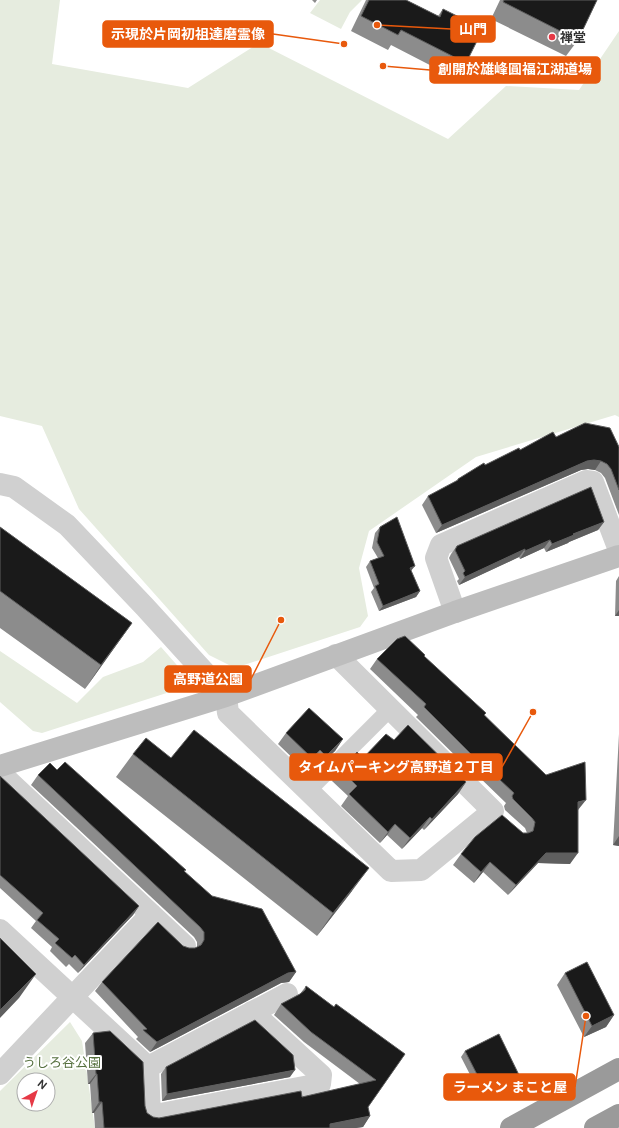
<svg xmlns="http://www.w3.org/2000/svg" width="619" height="1128" viewBox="0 0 619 1128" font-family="'DM Sans','Noto Sans JP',sans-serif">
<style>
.green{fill:#e6ecdf;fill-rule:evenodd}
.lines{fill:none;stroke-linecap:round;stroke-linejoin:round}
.lane{stroke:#d0d0d0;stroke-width:16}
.street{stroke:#d0d0d0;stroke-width:22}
.secondary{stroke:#bdbdbd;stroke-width:22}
.highway{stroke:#9a9a9a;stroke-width:22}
.wall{fill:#8c8c8c}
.shaded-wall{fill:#5f5f5f}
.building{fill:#1a1a1a;stroke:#5f5f5f}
.poi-dot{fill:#e63946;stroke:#fff;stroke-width:1.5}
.labels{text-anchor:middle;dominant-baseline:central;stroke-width:4;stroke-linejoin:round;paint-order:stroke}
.poi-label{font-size:13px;font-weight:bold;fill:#333;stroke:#fff;text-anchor:start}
.park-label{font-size:13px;fill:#56703f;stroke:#fff}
.leader{fill:none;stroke:#e8590c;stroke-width:1.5}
.callout-dot{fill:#e8590c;stroke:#fff;stroke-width:1.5}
.callout{fill:#e8590c;stroke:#e8590c;stroke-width:1.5}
.callout-label{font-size:14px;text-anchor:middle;font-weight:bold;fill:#fff}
</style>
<rect width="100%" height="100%" fill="#fff"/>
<!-- green -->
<path class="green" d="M 0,0 L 60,0 L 52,64 L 188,88 L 259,43 L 448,139 L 506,86 L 579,90 L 619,31 L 619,417 L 615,415 L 476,457 L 369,531 L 359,568 L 368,616 L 360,627 L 235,668 L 209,655 L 79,509 L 42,426 L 0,416 Z
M 320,0 L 362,0 L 350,12 L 341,29 L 310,13 Z
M 161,647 L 183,672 L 183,682 L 176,690 L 42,733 L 33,731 L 0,702 L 0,651 L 77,703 L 103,677 L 143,662 Z
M 70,1022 L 82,1041 L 95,1128 L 0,1128 L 0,1091 ZM 24,1080 L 48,1080 L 48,1104 L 24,1104 Z"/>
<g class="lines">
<!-- lane -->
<path class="lane" d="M 316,783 L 390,709"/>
<!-- street -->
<path class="street" d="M 0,484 L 14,487 L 67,525 L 145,607 L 226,696 L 228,713 L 391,871 L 421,870 L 493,811 L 336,655
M 455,612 L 436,558 L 441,545 L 586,481 L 593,482 L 619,550
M 0,773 L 185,946
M 0,930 L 148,1067 L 287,994
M 148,1067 L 150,1116 L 320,1084 L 321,1075 L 252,1012
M 0,1074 L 151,914"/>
<!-- secondary -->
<path class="secondary" d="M 0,766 L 226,696 L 455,612 L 619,556"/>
<!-- highway -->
<path class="highway" d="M 511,1128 L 619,1069
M 595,1128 L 619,1115"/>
</g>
<!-- wall -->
<path class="wall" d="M 312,0 L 317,0 L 315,3 Z
M 366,0 L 406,0 L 438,16 L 443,9 L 466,63 L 455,78 L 391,45 L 388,50 L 351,31 Z
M 500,0 L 597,0 L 578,40 L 566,56 L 491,19 Z
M 556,437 L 619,447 L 619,515 L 605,478 L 601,473 L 595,470 L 588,469 L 581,470 L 436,533 L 422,505 L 428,496 L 457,481 L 458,479 L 485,465 L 520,450 Z
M 604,522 L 598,530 L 569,542 L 568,543 L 546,552 L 544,548 L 520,559 L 519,557 L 459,585 L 457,581 L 459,579 L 449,558 L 451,554 L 457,546 Z
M 0,527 L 132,623 L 85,689 L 0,628 Z
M 380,527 L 411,571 L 420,591 L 416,597 L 379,611 L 371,592 L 374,588 L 366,567 L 370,561 L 378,558 L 372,548 L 375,533 Z
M 619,576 L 619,616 L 615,616 L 616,581 Z
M 424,656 L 485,715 L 578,810 L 570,864 L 538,863 L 508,895 L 483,872 L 474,883 L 453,865 L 461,854 L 523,833 L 527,833 L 525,828 L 505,810 L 504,806 L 506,803 L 476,774 L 475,775 L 416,717 L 418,715 L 370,669 L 377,659 Z
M 286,733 L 343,739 L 335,751 L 318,767 L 312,761 L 304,769 L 278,744 Z
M 619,734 L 619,846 L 613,845 Z
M 394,740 L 466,782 L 458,794 L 424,830 L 422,828 L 402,849 L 387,835 L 380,843 L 341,806 L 348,796 L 332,781 L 340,769 L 363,758 Z
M 133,754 L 171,758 L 352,891 L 317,936 L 116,777 Z
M 57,770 L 184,872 L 296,972 L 289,982 L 281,983 L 150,1052 L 136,1039 L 138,1037 L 95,991 L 102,982 L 183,946 L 189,948 L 195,948 L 197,947 L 197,942 L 194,937 L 31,785 L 38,775 Z
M 0,776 L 139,906 L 133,915 L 78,973 L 69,964 L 66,967 L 50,951 L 52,947 L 31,928 L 36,921 L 0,888 Z
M 565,973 L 614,1015 L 606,1027 L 584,1037 L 557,985 Z
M 306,986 L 334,1007 L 405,1054 L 368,1107 L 370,1116 L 363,1127 L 356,1128 L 95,1128 L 94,1113 L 92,1113 L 90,1084 L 88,1084 L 85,1043 L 93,1033 L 145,1106 L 147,1113 L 153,1117 L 159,1118 L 302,1097 L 360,1084 L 304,1042 L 274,1015 L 281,1004 L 300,994 Z
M 465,1051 L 519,1075 L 515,1080 L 482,1098 L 461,1057 Z
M 166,1067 L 290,1077 L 162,1101 L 161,1074 Z"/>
<!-- shaded-wall -->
<path class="shaded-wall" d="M 594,460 L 601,461 L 595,470 L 588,469 L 581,470 L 436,533 L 442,525 L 587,461 Z
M 604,522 L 598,530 L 569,542 L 568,543 L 546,552 L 552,544 L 573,534 Z
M 550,540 L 544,548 L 520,559 L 525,551 Z
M 525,549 L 519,557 L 459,585 L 465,577 Z
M 415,566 L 410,572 L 410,568 Z
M 420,591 L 416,597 L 379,611 L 383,606 Z
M 619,610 L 619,616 L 615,616 Z
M 132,623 L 115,647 L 85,689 L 101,665 Z
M 343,739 L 335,751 L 318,767 L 326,756 Z
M 320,750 L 312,761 L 304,769 L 312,758 Z
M 466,782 L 458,794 L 424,830 L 432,819 Z
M 586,800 L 578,810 L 578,802 Z
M 430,817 L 422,828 L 402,849 L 410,838 Z
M 395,824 L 387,835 L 380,843 L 388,832 Z
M 619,836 L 619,846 L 613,845 Z
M 546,853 L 578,853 L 570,864 L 538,863 L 508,895 L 516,885 Z
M 490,862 L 483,872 L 474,883 L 481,872 Z
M 369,868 L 352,891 L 317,936 L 333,913 Z
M 139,906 L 133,915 L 78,973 L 84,965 Z
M 296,972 L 289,982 L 281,983 L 150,1052 L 157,1042 L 288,973 Z
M 36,974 L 19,998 L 0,1018 L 0,1010 Z
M 614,1015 L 606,1027 L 584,1037 L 592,1026 Z
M 295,1070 L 290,1077 L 162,1101 L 167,1094 Z
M 96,1074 L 97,1074 L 90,1084 L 88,1084 Z
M 519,1075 L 515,1080 L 482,1098 L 486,1092 Z
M 99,1102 L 102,1102 L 94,1113 L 92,1113 Z
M 370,1116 L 363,1127 L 356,1128 L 327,1128 L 330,1124 Z"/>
<!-- building -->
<path class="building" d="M 369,0 L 406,0 L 440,17 L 443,9 L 483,29 L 466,63 L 401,30 L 398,35 L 361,16 Z
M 504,0 L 597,0 L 578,40 L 503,2 Z
M 585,423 L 610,428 L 619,447 L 619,490 L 611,469 L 607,464 L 601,461 L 594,460 L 587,461 L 442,525 L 428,496 L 458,480 L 458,479 L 484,463 L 485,465 L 519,448 L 520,450 L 553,432 L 556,437 Z
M 591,487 L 604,522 L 573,534 L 574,535 L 552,544 L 550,540 L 525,551 L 525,549 L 465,577 L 463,573 L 465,571 L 455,550 L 457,546 Z
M 397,517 L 415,566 L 410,568 L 420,591 L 383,606 L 375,586 L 379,584 L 370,561 L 384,556 L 377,542 L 380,527 Z
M 0,527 L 132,623 L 101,665 L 0,591 Z
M 405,636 L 425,655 L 424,656 L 486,713 L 484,715 L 546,775 L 585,762 L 586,800 L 578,802 L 578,853 L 546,853 L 516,885 L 490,862 L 481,872 L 461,854 L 475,837 L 502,815 L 523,833 L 528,833 L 533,831 L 534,827 L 535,822 L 532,818 L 513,799 L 512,796 L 514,793 L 483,764 L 482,765 L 424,707 L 426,704 L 377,659 L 397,639 Z
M 309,708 L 343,739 L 326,756 L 320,750 L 312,758 L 286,733 Z
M 408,725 L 466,782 L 432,819 L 430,817 L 410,838 L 395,824 L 388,832 L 349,794 L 357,786 L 340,769 L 357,752 L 363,758 L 386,734 L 394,740 Z
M 194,730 L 369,868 L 333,913 L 133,754 L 146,738 L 171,758 Z
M 65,762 L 186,870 L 184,871 L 212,896 L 262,909 L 296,972 L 288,973 L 157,1042 L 143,1030 L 147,1029 L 102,982 L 158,922 L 183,946 L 189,948 L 195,948 L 201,945 L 204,940 L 204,932 L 200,927 L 38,775 L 50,763 L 57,770 Z
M 0,776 L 139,906 L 84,965 L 75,955 L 72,958 L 55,943 L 59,939 L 37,920 L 43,913 L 0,875 Z
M 0,938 L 36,974 L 0,1010 Z
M 587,962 L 614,1015 L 592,1026 L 565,973 Z
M 306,986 L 334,1007 L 336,1004 L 405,1054 L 368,1107 L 370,1116 L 330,1124 L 330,1128 L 104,1128 L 102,1102 L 99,1102 L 97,1074 L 96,1074 L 93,1033 L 110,1031 L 143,1062 L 145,1106 L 147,1113 L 153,1117 L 159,1118 L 301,1091 L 302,1097 L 376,1080 L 311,1032 L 281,1004 L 300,994 L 305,990 Z
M 255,1020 L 293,1055 L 295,1070 L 167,1094 L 166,1067 Z
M 499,1034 L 519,1075 L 486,1092 L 465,1051 Z"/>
<!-- markers -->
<circle class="poi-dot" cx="552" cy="37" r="4"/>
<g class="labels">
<!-- poi labels -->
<g class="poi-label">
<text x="560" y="37">禅堂</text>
</g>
<!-- park labels -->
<g class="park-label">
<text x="62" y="1062">うしろ谷公園</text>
</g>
</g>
<!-- callouts -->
<path class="leader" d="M377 25L451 29M344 44L273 34M383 66L430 70M281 620L251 679M533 712L502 767M586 1016L575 1087"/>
<g class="callout-dot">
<circle cx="377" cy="25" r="4"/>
<circle cx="344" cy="44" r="4"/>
<circle cx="383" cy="66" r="4"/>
<circle cx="281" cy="620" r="4"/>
<circle cx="533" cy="712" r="4"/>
<circle cx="586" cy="1016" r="4"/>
</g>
<g class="callout">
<rect x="451" y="16" width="44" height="26" rx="4"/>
<rect x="103" y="21" width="170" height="26" rx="4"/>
<rect x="430" y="57" width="170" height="26" rx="4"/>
<rect x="165" y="666" width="86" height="26" rx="4"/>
<rect x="290" y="754" width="212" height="26" rx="4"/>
<rect x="444" y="1074" width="131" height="26" rx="4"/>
</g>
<g class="callout-label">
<text x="473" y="34">山門</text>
<text x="188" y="39">示現於片岡初祖達磨霊像</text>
<text x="515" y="74">創開於雄峰圓福江湖道場</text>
<text x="208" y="684">高野道公園</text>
<text x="396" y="772">タイムパーキング高野道２丁目</text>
<text x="510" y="1092">ラーメン まこと屋</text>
</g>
<!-- north arrow -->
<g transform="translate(36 1092) rotate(40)"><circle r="19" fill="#ffffff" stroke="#adadad"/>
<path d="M0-3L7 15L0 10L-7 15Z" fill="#e63946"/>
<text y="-6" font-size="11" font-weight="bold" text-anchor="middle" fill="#333333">N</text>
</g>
</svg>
